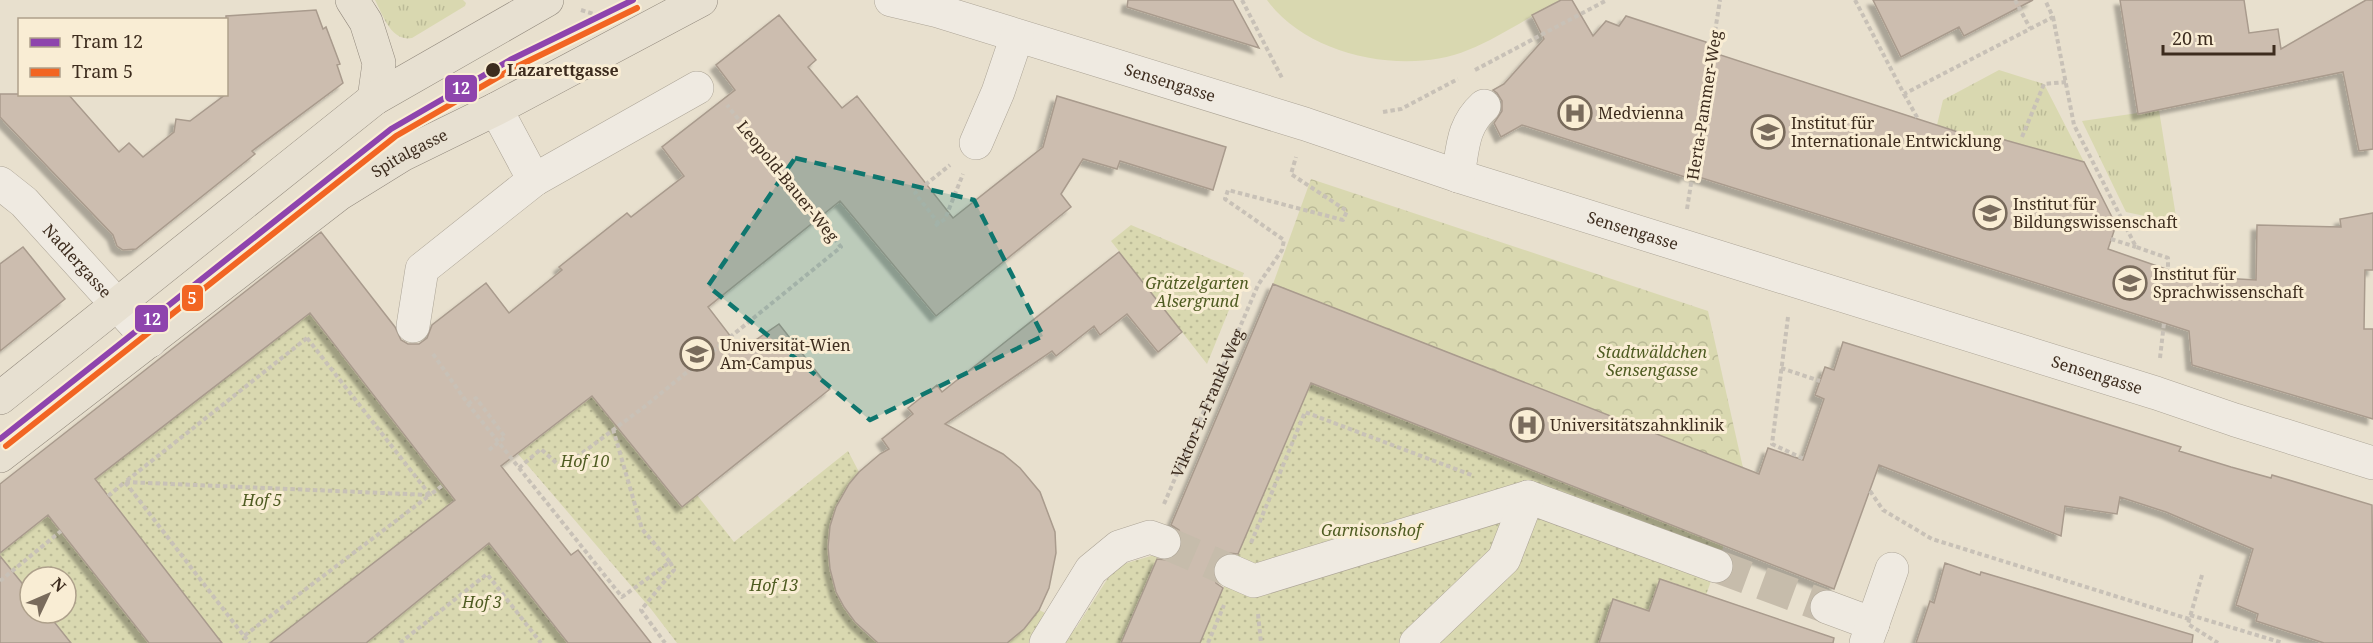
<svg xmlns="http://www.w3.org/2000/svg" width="2373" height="643" viewBox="0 0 2373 643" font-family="'Noto Serif',serif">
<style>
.grass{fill:url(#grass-tufts)}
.forest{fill:url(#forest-crowns)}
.park{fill:url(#park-dots);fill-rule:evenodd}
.pitch{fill:#d9d8b0}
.building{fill:#ccbdaf;stroke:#a99b8d;stroke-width:1.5;filter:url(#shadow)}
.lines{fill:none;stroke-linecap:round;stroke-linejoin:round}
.minor-tunnel{stroke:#c6bcab;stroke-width:33;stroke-dasharray:33 16;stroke-linecap:butt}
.minor-casing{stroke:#ada597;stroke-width:34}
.major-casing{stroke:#938a7e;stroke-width:34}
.path{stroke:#c8c1b7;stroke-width:4;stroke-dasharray:4.5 3;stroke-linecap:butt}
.minor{stroke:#efeae1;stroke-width:33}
.major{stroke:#e7e0d1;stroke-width:33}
.path-bridge{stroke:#c8c1b7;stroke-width:4;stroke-dasharray:4.5 3;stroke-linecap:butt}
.tram-1-casing{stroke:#f9edd4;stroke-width:10}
.tram-2-casing{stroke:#f9edd4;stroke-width:10}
.tram-1{stroke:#8e44ad;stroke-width:6}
.tram-2{stroke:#f26522;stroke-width:6}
.marked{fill:#0f766e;fill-opacity:0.2;stroke:#0f766e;stroke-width:4.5;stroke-dasharray:12 8;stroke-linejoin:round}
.stop-dot{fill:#3d2c1e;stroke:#f9edd4;stroke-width:2}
.labels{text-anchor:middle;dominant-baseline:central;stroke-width:6;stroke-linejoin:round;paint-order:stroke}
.stop-label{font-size:16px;font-weight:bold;fill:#3d2c1e;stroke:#f9edd4;text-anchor:start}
.street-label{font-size:16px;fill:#3d2c1e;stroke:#f9edd4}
.poi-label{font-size:16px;fill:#3d2c1e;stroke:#f9edd4;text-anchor:start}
.park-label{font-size:16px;font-style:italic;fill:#4f5c22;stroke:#f9edd4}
.line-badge{stroke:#f9edd4;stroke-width:2}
.badge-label{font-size:16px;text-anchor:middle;font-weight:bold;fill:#fff}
</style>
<defs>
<pattern id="grass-tufts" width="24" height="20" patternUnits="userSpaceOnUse" patternTransform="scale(1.5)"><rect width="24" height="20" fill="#d9d8b0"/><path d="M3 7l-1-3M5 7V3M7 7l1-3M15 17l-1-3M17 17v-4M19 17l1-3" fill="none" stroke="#bbba97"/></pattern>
<pattern id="forest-crowns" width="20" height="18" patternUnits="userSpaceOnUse" patternTransform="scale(1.5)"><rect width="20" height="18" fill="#d9d8b0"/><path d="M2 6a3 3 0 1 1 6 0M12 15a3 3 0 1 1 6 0" fill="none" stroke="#bbba97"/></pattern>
<pattern id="park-dots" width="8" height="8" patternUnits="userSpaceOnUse" patternTransform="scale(1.5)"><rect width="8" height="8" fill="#d9d8b0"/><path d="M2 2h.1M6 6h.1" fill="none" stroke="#bbba97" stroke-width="1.8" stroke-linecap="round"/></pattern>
<filter id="shadow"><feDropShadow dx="-5.5" dy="5.5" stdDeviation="1.5" flood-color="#0004"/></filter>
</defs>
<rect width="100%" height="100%" fill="#e8e0ce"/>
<!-- grass -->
<path class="grass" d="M 375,0 L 463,0 L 466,3 L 465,6 L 412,38 C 391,42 383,15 375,0 Z
M 1999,70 L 2044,84 L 2084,162 L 1994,137 L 1992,143 L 1937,125 L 1943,100 Z
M 2159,110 L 2177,223 L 2126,212 L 2082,121 Z"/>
<!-- forest -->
<path class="forest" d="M 1311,179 L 1708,311 L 1743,468 L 1273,284 Z"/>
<!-- park -->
<path class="park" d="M 1131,225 L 1244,273 L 1207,364 L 1111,241 Z
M 310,313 L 455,500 L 270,643 L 222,643 L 95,479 Z
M 630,367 L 627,438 L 682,507 L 697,495 L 734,542 L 848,451 L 859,472 C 814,526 819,601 878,643 L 677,643 L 651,609 L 518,454 Z
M 1311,383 L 1724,545 L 1706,595 L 1660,579 L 1649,611 L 1613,599 L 1599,643 L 1200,643 Z
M 48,514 L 149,643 L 0,643 L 0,553 ZM 30,577 L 66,577 L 66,613 L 30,613 Z
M 489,543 L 568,643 L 366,643 Z
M 1151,556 L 1158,556 L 1121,643 L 1007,643 L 1024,629 L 1039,610 L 1076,628 L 1108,578 L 1120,565 Z"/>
<!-- pitch -->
<path class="pitch" d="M 1267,0 L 1561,0 C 1530,16 1500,37 1468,50 C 1406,76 1307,56 1267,0 Z"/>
<!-- building -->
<path class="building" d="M 1128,0 L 1233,0 L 1259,48 L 1127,7 Z
M 1561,0 L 1572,0 L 1593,36 L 1606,21 L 1619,26 L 1626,16 L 1706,42 L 1705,50 L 1992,143 L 1994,137 L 2084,162 L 2116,225 L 2108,249 L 2186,276 L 2256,280 L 2257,225 L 2341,227 L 2340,219 L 2373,213 L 2373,270 L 2365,270 L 2364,329 L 2373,329 L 2373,419 L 2192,365 L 2189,331 L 2164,323 L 1686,173 L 1685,177 L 1522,125 L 1501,137 L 1494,123 L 1502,111 L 1502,101 L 1497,93 L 1493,90 L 1504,84 L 1544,39 L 1532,15 Z
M 1873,0 L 2033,0 L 1964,36 L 1959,27 L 1901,57 Z
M 2120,0 L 2244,0 L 2249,33 L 2278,29 L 2281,49 L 2366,0 L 2373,0 L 2373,149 L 2359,151 L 2343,72 L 2138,114 Z
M 316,10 L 323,29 L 326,27 L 340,64 L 337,65 L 343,83 L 252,151 L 255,154 L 136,249 L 123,250 L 117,246 L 113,235 L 0,117 L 0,94 L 68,94 L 119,152 L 129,143 L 143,157 L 174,132 L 176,119 L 190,121 L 226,94 L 226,16 Z
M 779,15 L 816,60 L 808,67 L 842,108 L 857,96 L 953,218 L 1043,147 L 1057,96 L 1226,147 L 1213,190 L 1120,161 L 1117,169 L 1083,159 L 1061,194 L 1071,207 L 936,316 L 840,201 L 708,307 L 741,350 L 779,324 L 830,389 L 682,507 L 592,396 L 501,466 L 571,555 L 578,550 L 651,643 L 568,643 L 489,543 L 366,643 L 270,643 L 455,500 L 310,313 L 95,479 L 222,643 L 149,643 L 48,515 L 0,553 L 0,484 L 321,232 L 395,327 L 401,340 L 408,344 L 419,344 L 427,338 L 432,325 L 486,283 L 509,313 L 562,270 L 559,267 L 627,213 L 631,217 L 684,176 L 662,147 L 735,90 L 716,65 Z
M 23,247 L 65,299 L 0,351 L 0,264 Z
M 1119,252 L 1182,332 L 1158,352 L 1127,314 L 1100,335 L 1094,326 L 1056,356 L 1052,351 L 945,424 L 1003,454 L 1020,468 L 1040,492 L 1055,532 L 1056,553 L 1049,588 L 1039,610 L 1024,629 L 1007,643 L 878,643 L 855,622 L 844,607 L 836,592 L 830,569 L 828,547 L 830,526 L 836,507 L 849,484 L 859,472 L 880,454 L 889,449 L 882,439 L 913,414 L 908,408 L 937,385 L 942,392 Z
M 1273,284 L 1759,474 L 1768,448 L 1803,460 L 1824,399 L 1815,395 L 1825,367 L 1834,370 L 1843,342 L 2181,447 L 2179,451 L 2231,467 L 2271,478 L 2272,475 L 2372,505 L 2373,643 L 2324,643 L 2256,621 L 2258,614 L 2236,605 L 2253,549 L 2166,512 L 2120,497 L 2117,514 L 2065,506 L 2061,536 L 1879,465 L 1834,589 L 1311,383 L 1238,554 L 1228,553 L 1220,556 L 1214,563 L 1213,574 L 1216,583 L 1223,588 L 1200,643 L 1121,643 L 1157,559 L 1168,560 L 1177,556 L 1181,549 L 1182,538 L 1179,530 L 1171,525 Z
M 0,556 L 30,593 L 30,613 L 47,613 L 71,643 L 0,643 Z
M 1945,563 L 1980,575 L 1981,572 L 2193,635 L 2192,643 L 1916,643 L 1930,601 L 1934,603 Z
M 1660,579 L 1834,638 L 1833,643 L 1599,643 L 1613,599 L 1649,611 Z"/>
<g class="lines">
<!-- minor-tunnel -->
<path class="minor-tunnel" d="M 1164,542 L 1231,571
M 1716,566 L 1827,607"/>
<!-- minor casing -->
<g class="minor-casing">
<g id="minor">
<path id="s2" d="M 891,0 L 938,11 L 1305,124 L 1458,176 L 2156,393 L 2235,420 L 2373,463"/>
<path d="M 496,109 L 534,180"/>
<path d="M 976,143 L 998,92 L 1017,36"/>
<path d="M 1458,176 C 1463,148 1462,126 1484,106"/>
<path id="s3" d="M 0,183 L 24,202 L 150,341"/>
<path d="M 413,326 L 422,269 L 534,180 L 697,88"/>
<path d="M 1231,571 L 1254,581 L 1528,497 L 1716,566"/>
<path d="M 1827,607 L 1873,624"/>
<path d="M 1046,643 L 1091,570 L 1119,547 L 1150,537 L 1164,542"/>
<path d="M 1416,643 L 1504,559 L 1528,497"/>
<path d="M 1866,643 L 1892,569"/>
</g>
</g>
<!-- major casing -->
<g class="major-casing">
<g id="major">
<path d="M 352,0 L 366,22 L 379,63 L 374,99"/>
<path d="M 0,398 L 374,99 L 547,0"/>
<path id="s4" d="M 0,456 L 339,194 L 402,155 L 496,109 L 701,0"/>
</g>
</g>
<!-- path -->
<g class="path">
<path d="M 1242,0 L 1283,80"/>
<path d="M 1855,0 L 1904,94 L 2053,17 L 2045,0"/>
<path d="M 2015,0 L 2030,28"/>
<path d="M 581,10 L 597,15"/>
<path d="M 2053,17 L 2074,125 L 2136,247 L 2168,258 L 2168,270"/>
<path d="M 1475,70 L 1607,0"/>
<path d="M 1904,94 L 1918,119"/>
<path d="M 1383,112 L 1401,109 L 1458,79"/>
<path d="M 2022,137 L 2044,84 L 2066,82"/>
<path d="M 1687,209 L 1720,0"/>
<path d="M 939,224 L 915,193 L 950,165"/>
<path d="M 935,226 L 945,219 L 963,174"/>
<path d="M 2111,239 L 2136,247"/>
<path d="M 1788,317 L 1772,444 L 1804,459"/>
<path d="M 307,338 L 430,495 L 244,636 L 125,482 Z"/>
<path d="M 433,354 L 468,404 L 622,597 L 670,562 L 674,570 L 641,610 L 665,643"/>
<path d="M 2160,358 L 2164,323"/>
<path d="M 1781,368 L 1820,381"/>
<path d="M 468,404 L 476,398 L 505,437"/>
<path d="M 613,429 L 642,529 L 670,562"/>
<path d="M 519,468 L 541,449 L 562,468 L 644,407 L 841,247 L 727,105"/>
<path d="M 1870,491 L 1883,510 L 1932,539 L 2189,619"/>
<path d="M 108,496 L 125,482 L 430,495 L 443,485"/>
<path id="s1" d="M 1164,504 L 1258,285 L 1282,250 L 1284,240 L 1225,199 L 1228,190 L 1343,220 L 1347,211 L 1291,174 L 1296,157"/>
<path d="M 1251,543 L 1305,412 L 1474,476"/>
<path d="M 2202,575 L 2188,624 L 2218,643"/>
<path d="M 0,581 L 61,531"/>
<path d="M 1258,614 L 1261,643"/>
<path d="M 2190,615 L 2283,643"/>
<path d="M 244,636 L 250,643"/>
<path d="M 400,643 L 487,574 L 541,643"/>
<path d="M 1208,643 L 1224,605"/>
</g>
<!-- minor -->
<use href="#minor" class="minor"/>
<!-- major -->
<use href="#major" class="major"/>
<!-- path-bridge -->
<path class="path-bridge" d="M 489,450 L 505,437"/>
<!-- tram-1 casing -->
<g class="tram-1-casing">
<path id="tram-1" d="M 0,439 L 391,129 L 510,60 L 633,0"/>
</g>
<!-- tram-2 casing -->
<g class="tram-2-casing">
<path id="tram-2" d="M 6,446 L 396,136 L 514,68 L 637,8"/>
</g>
<!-- tram-1 -->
<use href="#tram-1" class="tram-1"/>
<!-- tram-2 -->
<use href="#tram-2" class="tram-2"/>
</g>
<!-- marked area -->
<path class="marked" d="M 795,158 L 974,200 L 1043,336 L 870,420 L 708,286 Z"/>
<!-- icons -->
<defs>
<g id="hospital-ring" transform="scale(1.725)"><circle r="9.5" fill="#f9edd4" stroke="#796b5c" stroke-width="1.5"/><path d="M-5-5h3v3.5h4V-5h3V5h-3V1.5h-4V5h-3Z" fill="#796b5c"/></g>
<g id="university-ring" transform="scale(1.725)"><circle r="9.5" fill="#f9edd4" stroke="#796b5c" stroke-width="1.5"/><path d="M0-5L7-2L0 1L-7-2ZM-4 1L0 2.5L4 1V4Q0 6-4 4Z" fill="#796b5c"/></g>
</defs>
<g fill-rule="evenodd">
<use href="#hospital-ring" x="1575" y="113"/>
<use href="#university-ring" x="1768" y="132"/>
<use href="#university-ring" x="1990" y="213"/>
<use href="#university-ring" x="2130" y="283"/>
<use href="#university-ring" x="697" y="354"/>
<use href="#hospital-ring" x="1527" y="425"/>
</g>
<!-- markers -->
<circle class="stop-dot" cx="493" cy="70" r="8"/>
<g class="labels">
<!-- stop labels -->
<g class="stop-label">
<text x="507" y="70">Lazarettgasse</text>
</g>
<!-- street labels -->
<g class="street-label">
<text stroke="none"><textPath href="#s2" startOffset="291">Sensengasse</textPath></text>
<text transform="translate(1704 105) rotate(-81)">Herta-Pammer-Weg</text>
<text stroke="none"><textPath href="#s4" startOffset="510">Spitalgasse</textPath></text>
<text transform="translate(788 181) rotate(51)">Leopold-Bauer-Weg</text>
<text stroke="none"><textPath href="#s2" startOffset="777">Sensengasse</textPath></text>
<text stroke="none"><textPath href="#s3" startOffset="110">Nadlergasse</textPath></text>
<text stroke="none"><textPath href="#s2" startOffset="1263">Sensengasse</textPath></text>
<text stroke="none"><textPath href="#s1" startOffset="110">Viktor-E.-Frankl-Weg</textPath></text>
</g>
<!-- poi labels -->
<g class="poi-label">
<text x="1598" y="113">Medvienna</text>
<text x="1791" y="123">Institut für<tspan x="1791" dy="18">Internationale Entwicklung</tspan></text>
<text x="2013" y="204">Institut für<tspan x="2013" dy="18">Bildungswissenschaft</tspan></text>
<text x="2153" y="274">Institut für<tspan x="2153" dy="18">Sprachwissenschaft</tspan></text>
<text x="720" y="345">Universität-Wien<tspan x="720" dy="18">Am-Campus</tspan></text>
<text x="1550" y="425">Universitätszahnklinik</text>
</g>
<!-- park labels -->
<g class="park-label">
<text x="1197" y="283">Grätzelgarten<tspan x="1197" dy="18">Alsergrund</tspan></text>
<text x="1652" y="352">Stadtwäldchen<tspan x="1652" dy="18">Sensengasse</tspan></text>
<text x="585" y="461">Hof 10</text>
<text x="262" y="500">Hof 5</text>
<text x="1371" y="530">Garnisonshof</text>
<text x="774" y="585">Hof 13</text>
<text x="482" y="602">Hof 3</text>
</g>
</g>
<g class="line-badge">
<rect x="444" y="74" width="34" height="29" rx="6" fill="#8e44ad"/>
<rect x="181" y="284" width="23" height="28" rx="6" fill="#f26522"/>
<rect x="134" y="304" width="35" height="29" rx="6" fill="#8e44ad"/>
</g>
<g class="badge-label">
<text x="461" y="94">12</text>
<text x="192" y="304">5</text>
<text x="152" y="325">12</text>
</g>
<!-- legend -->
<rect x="18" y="18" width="210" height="78" fill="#f9edd4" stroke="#aea08b" stroke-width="1.5"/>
<rect x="30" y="38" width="30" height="9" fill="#8e44ad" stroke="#aea08b" stroke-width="1.5"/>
<text x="72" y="48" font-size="18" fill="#3d2c1e">Tram 12</text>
<rect x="30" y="68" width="30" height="9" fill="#f26522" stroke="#aea08b" stroke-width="1.5"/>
<text x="72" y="78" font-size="18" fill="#3d2c1e">Tram 5</text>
<!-- north arrow -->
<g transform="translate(48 595) rotate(46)"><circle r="28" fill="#f9edd4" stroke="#aea08b" stroke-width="1.5"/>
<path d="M0-4.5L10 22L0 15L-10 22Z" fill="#796b5c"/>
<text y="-9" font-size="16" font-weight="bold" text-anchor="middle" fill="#3d2c1e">N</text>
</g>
<!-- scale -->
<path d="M2163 45v9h111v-9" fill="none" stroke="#3d2c1e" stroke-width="3"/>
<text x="2172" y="45" font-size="18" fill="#3d2c1e" stroke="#f9edd4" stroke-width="4.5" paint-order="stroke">20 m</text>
</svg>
